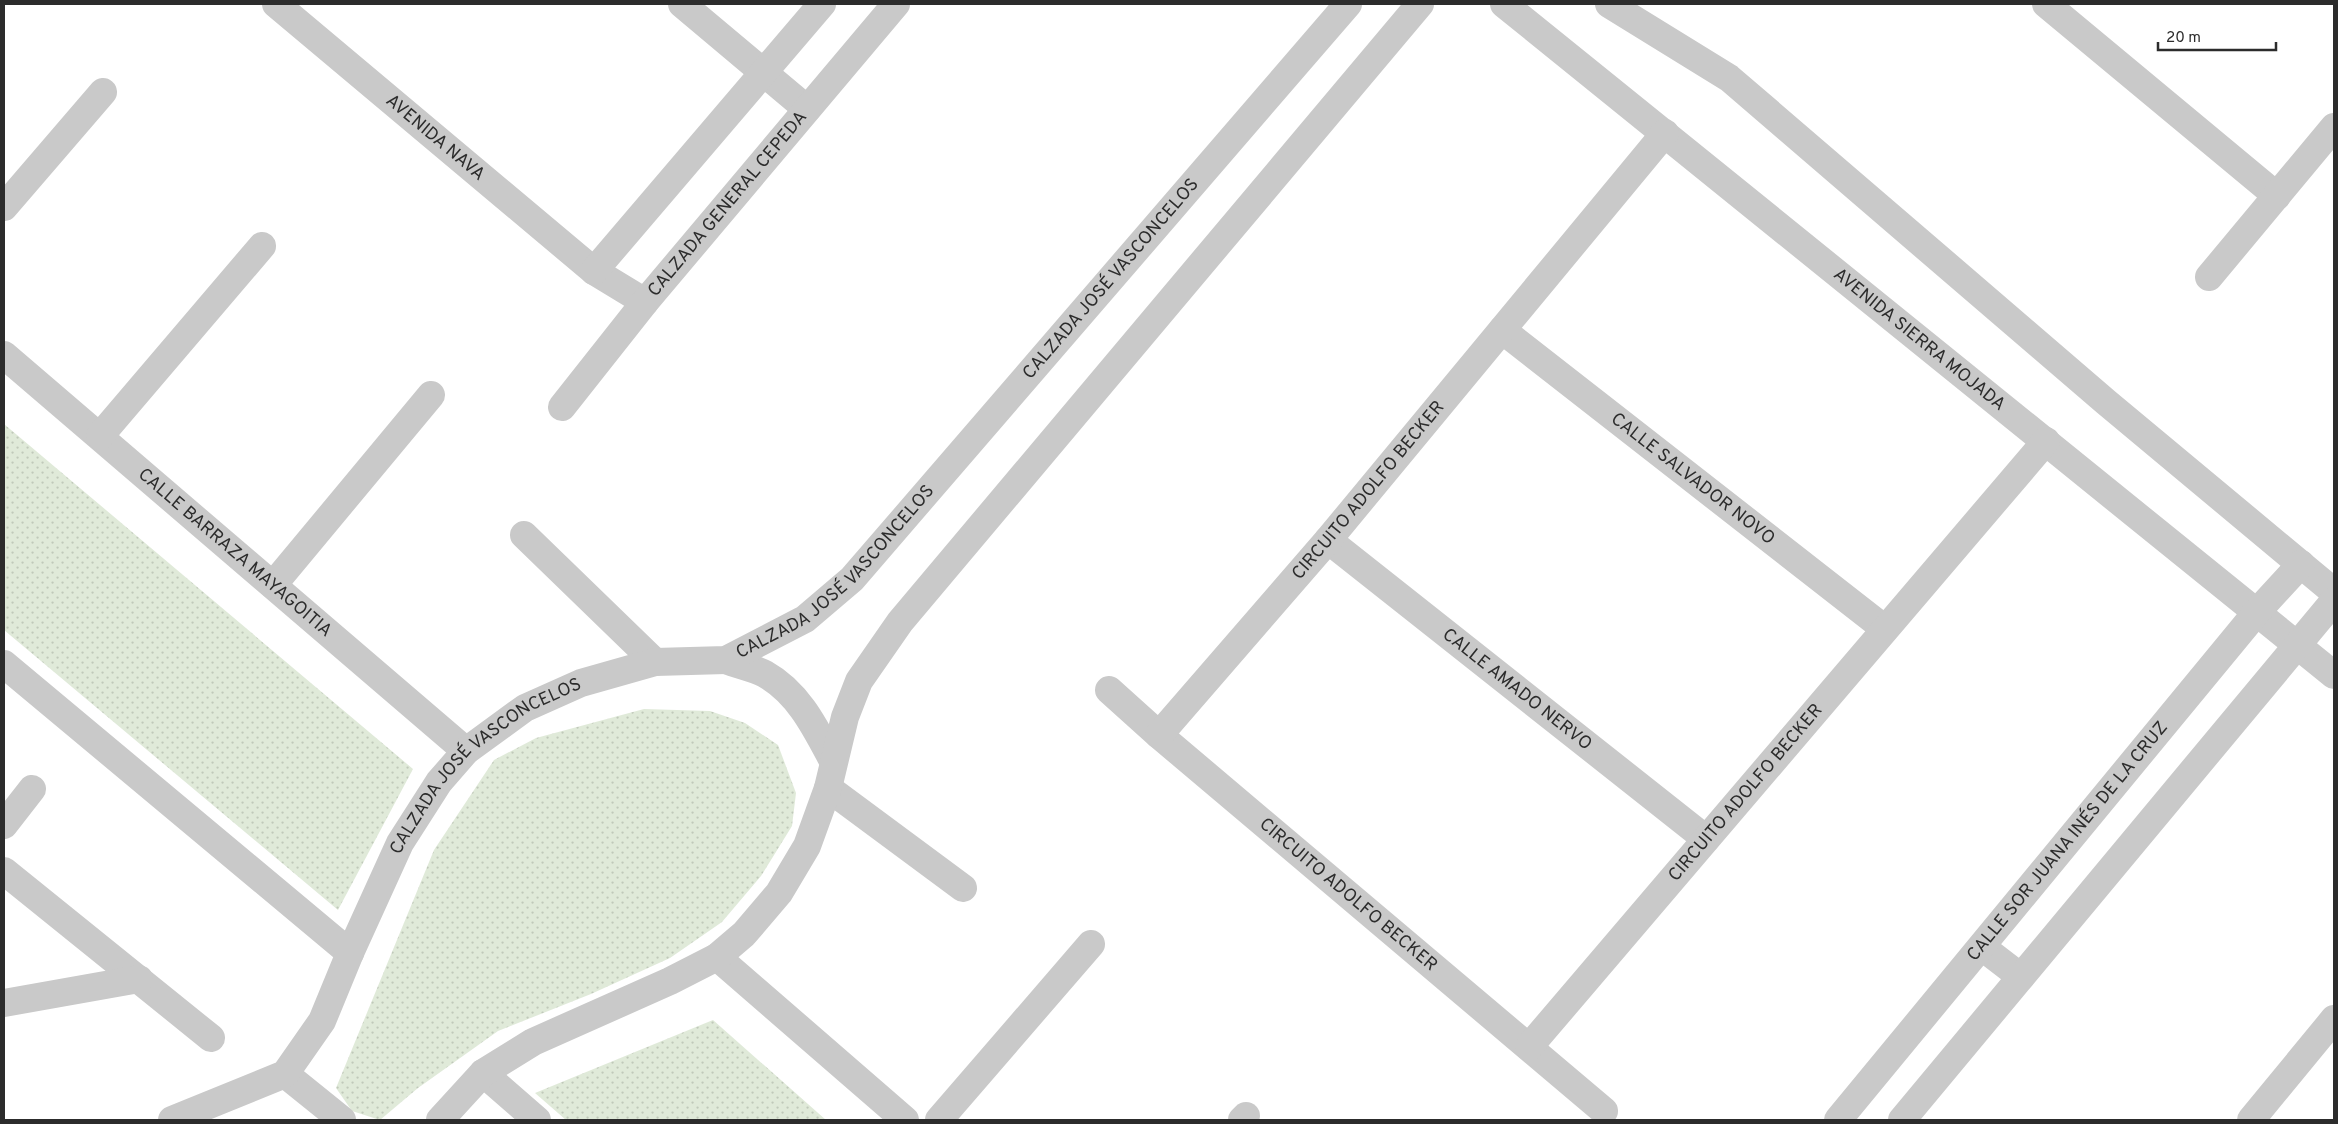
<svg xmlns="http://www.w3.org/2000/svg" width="2338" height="1124" viewBox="0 0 2338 1124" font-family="Overpass,sans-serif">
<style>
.park{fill:url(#park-dots)}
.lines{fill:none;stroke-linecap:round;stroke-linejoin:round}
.minor{stroke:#c9c9c9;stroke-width:28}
.labels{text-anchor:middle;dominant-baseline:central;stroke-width:5;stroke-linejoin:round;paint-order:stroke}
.street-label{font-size:18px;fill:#2c2c2c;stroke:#fff}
</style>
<defs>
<pattern id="park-dots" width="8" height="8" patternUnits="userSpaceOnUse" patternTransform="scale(1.25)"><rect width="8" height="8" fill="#e0ead9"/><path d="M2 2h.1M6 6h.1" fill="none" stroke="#c0c9ba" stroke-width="1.8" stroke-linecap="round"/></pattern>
</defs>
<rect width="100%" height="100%" fill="#fff"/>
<!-- park -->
<path class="park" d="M 4,424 L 413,769 L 338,910 L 4,630 Z
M 644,709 L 710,711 L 745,723 L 778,745 L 796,793 L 792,826 L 761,876 L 722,922 L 670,958 L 591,994 L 498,1031 L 418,1088 L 380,1120 L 352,1111 L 336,1088 L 434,850 L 494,760 L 536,738 Z
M 713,1020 L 826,1120 L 566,1120 L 535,1093 Z"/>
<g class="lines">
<!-- minor -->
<g class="minor">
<path id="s1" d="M 276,4 L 594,271 L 645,302"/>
<path d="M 682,4 L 807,109"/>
<path id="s2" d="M 1504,4 L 2334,675"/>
<path d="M 1609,4 L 1729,78 L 2106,402 L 2334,592"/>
<path d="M 2046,4 L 2277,196"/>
<path d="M 4,207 L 103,92"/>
<path d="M 594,271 L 822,4"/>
<path d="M 2209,277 L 2334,127"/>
<path id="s3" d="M 1502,330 L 1885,629"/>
<path id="s4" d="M 4,355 L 466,751"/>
<path id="s5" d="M 562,407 L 645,302 L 896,4"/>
<path d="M 100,436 L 262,246"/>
<path d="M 524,535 L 655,662"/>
<path id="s6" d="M 1328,540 L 1706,839"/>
<path d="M 273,585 L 431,395"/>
<path d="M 726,660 C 738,665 754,668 765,674 C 799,693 816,729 833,761"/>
<path d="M 4,664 L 350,953"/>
<path id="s7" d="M 1109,690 L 1159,735 L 1604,1111"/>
<path id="s8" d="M 1159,735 L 1328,540 L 1665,133"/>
<path d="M 828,788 L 963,888"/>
<path d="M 4,825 L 32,789"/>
<path d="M 4,871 L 211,1038"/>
<path d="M 1982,947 L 2021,977"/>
<path d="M 717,957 L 905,1120"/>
<path d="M 4,1003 L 139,979"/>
<path id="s9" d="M 1529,1047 L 2046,441"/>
<path d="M 483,1073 L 537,1120"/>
<path d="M 285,1074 L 342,1120"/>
<path id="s10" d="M 172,1120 L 285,1074 L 322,1021 L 350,953 L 400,843 L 439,782 L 466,751 L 525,708 L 581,683 L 655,662 L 726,660 L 805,619 L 852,579 L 1348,4"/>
<path d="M 440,1120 L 483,1073 L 533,1042 L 670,981 L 717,957 L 744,934 L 779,893 L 807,846 L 828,788 L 845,717 L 859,681 L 900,622 L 1420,4"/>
<path d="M 939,1120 L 1091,944"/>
<path d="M 1242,1120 L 1246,1116"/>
<path id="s11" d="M 1838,1120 L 2256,613 L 2301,564"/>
<path d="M 1902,1120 L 2334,601"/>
<path d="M 2251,1120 L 2334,1019"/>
</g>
</g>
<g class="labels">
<!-- street labels -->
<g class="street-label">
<text stroke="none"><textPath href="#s1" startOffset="208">AVENIDA NAVA</textPath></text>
<text stroke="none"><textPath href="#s5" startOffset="262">CALZADA GENERAL CEPEDA</textPath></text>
<text stroke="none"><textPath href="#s10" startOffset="1324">CALZADA JOSÉ VASCONCELOS</textPath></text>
<text stroke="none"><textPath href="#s2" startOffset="534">AVENIDA SIERRA MOJADA</textPath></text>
<text stroke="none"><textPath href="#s3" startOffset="242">CALLE SALVADOR NOVO</textPath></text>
<text stroke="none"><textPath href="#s8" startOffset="322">CIRCUITO ADOLFO BECKER</textPath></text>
<text stroke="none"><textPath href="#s4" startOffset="304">CALLE BARRAZA MAYAGOITIA</textPath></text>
<text stroke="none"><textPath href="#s10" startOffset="919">CALZADA JOSÉ VASCONCELOS</textPath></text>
<text stroke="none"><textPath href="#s6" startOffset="241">CALLE AMADO NERVO</textPath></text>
<text stroke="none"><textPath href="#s10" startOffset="499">CALZADA JOSÉ VASCONCELOS</textPath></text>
<text stroke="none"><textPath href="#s9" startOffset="334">CIRCUITO ADOLFO BECKER</textPath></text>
<text stroke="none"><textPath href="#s11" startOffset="361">CALLE SOR JUANA INÉS DE LA CRUZ</textPath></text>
<text stroke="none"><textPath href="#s7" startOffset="315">CIRCUITO ADOLFO BECKER</textPath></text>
</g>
</g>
<!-- border -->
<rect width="2338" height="1124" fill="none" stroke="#2c2c2c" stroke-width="10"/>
<!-- scale -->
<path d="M2158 42v8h118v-8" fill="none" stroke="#2c2c2c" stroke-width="2.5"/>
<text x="2166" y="42" font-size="15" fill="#2c2c2c" stroke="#ffffff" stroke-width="4" paint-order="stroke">20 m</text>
</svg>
